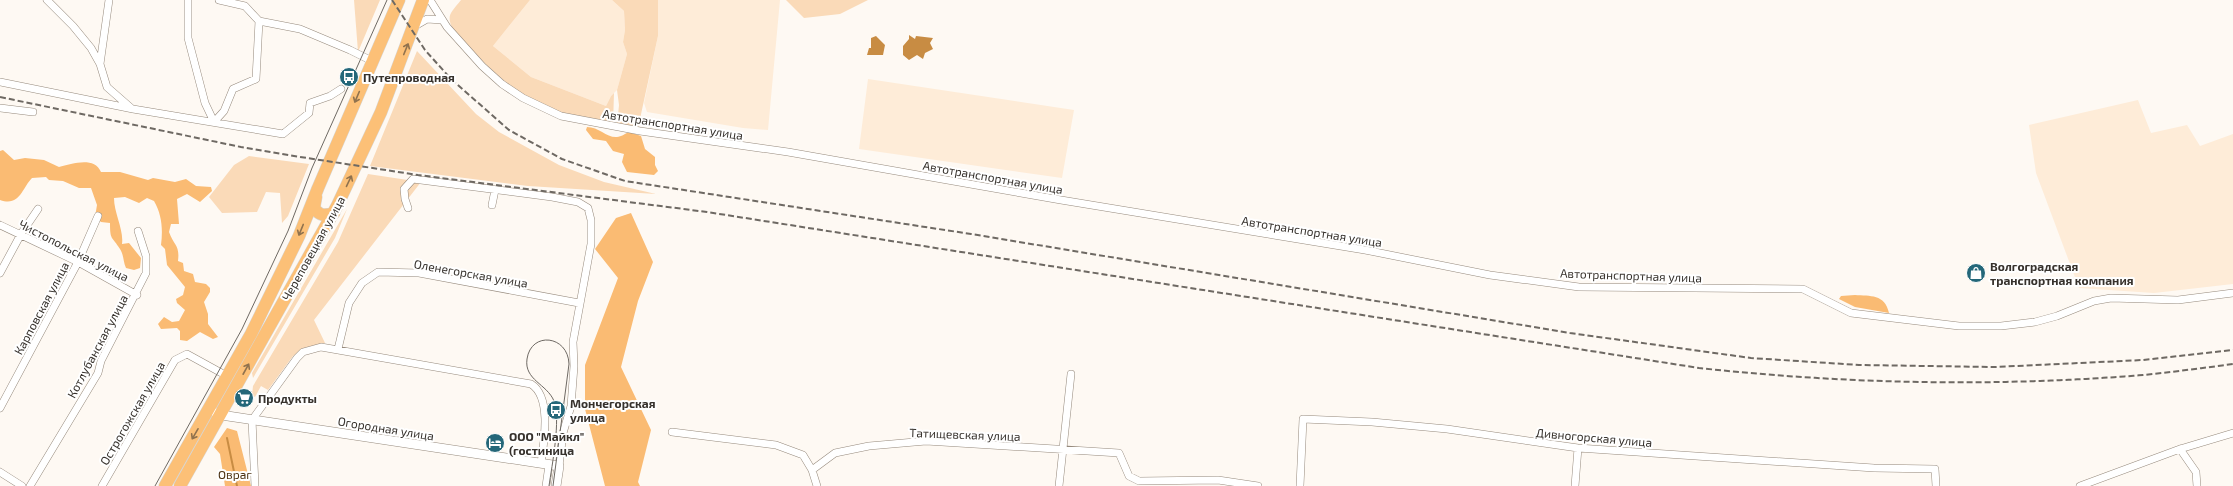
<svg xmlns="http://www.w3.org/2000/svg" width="2233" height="486" viewBox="0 0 2233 486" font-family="'Exo 2',sans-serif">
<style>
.built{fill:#feecd8}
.green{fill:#fadab8}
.forest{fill:#fabb73}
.water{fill:#c88c43}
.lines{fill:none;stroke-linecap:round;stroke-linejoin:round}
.stream{stroke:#c88c43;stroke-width:2}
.minor-casing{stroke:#968a7d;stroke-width:8}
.tertiary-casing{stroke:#968a7d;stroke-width:10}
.trunk-casing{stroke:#d7d6d5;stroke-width:13}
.minor{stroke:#fff;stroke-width:7}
.tertiary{stroke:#fff;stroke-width:9}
.trunk{stroke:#fcc077;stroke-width:12}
.tram{stroke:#6e6963;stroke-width:1}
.rail{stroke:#6e6963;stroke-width:2;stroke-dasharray:6 3;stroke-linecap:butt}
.oneway{stroke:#90724e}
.labels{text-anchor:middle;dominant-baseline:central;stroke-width:4;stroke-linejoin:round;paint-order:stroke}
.poi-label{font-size:12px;font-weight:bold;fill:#37322d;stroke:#fff;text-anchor:start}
.street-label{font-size:12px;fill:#37322d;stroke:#fff}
.park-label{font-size:12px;fill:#4e3415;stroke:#fff}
</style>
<rect width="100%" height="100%" fill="#fef9f3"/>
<!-- built -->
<path class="built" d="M 530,0 L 612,0 L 624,11 L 625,30 L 623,42 L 627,54 L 617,90 L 611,96 L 606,106 L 531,77 L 493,46 Z
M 658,0 L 780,0 L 768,130 L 743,128 L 647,112 L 644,103 L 658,36 Z
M 868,79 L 1074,110 L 1062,178 L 859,149 Z
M 2138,100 L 2151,133 L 2187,125 L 2200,146 L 2233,134 L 2233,284 L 2154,293 L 2079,288 L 2036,173 L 2029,125 Z"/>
<!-- green -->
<path class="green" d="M 354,0 L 380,0 L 358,52 Z
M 461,0 L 530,0 L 493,46 L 531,77 L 606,106 L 611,96 L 614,93 L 613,125 C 597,122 580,120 565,115 C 518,100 486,66 454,31 C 445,15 451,13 461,0 Z
M 612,0 L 658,0 L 658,36 L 638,128 L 617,125 L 619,105 L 617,90 L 627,54 L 623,42 L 625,30 L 624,11 Z
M 786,0 L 868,0 L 840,14 L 804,18 Z
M 417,51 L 476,114 L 499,132 L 559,165 L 604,182 L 656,194 L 528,186 L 370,166 Z
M 249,156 L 309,164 L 288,216 L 282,223 L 280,193 L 266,192 L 257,212 L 222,213 L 209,197 L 234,165 Z
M 368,174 L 421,182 L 314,320 L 325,343 L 308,347 L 293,356 L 268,390 L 261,386 L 255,397 L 252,395 L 253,386 L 338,242 Z
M 347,209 L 335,238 L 253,378 L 252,373 Z"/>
<!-- forest -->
<path class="forest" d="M 587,127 C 599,127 607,138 617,137 C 621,137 626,133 629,132 L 641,136 L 645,149 L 655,157 L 655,165 L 658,171 L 654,175 L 627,172 L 622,162 L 624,154 L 613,151 L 606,141 L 593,139 L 586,130 Z
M 3,150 L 14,160 L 25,158 L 44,160 L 59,167 C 72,164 94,156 101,172 L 120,172 L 148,180 L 153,178 L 175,182 L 186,179 L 196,186 L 211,187 L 212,191 L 200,202 L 187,194 L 177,199 L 179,224 L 171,224 L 169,232 C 174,246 180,245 178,261 L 183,263 L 184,271 L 193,274 L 195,282 L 206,284 L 210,288 L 210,292 L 204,302 L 208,314 L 208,324 L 218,337 L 213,339 L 200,332 L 187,341 L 180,340 L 180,331 L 177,328 L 161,329 L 158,324 L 164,317 L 172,322 L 179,321 L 185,310 L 177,303 L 176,299 L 183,295 L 185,287 L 167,265 L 165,249 L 161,245 C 163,229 162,215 154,201 L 147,198 L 139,203 L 125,197 L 114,198 C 114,213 124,230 122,244 L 129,243 L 141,258 L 140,268 L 134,270 L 126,268 C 123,262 124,255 120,249 C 112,236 110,241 110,223 L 101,222 L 95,217 L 97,205 L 91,188 L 79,188 L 63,181 L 49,180 L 46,177 L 32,178 C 22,188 20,207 0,200 L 0,151 Z
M 631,213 L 653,262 L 638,301 L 621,367 L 651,430 L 638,482 L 640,486 L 605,486 L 585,409 L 585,365 L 618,278 L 595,249 L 616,218 Z
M 1855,295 C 1870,296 1885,294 1889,313 L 1855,307 L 1839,299 L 1841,296 Z
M 227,428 L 237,431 L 251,486 L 225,486 L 220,454 L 214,447 Z"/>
<!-- water -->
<path class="water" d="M 909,35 L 915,39 L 916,36 L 933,38 L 930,43 L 933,49 L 925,53 L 923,59 L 917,55 L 909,60 L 903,55 L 903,46 L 909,39 Z
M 876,36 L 885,45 L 883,55 L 867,55 L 869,48 L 871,48 L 871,38 Z"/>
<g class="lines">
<!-- stream -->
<path class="stream" d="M 227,438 L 237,486"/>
<!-- minor casing -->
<g class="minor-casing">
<path id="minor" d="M 47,0 L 73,26 L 91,48 L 100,64
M 109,0 L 100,64 L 107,87 L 131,108
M 188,0 L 188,38 L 205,103 L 214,122 L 224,111 L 233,89 L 256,79 L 259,21 L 300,29 L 350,50 L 372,61
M 219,0 L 245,6 L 259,21
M 430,0 L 447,27 L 482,66 L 502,84 L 523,98 L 561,116 L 640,131 L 788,152 L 1061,200 L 1365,250 L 1490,275 L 1579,287 L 1803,289 L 1851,313 L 1959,326 L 2001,326 L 2035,322 L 2057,316 L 2094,301 L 2111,298 L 2178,300 L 2233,293
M 415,26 L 427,19 L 442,20
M 0,82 L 133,109 L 283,134 L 309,113 L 310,103 L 330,96 L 341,89
M 0,108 L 33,112
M 492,205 L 495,190
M 408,208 L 405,199 L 404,189 L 413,179 L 552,197 L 578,202 L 588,208 L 591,220 L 591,244 L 573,342 L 574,366 L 571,406 L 563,433 L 559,466
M 0,225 L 78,262 L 137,295
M 0,273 L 21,234 L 38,209
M 338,349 L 349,303 L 362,283 L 378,272 L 419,273 L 579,303
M 0,408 L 78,262 L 98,216
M 672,432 L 776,445 L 803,455 L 812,470 L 835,453 L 869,446 L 926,441 L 1119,453 L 1129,476 L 1139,481 L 1218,480 L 1258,486
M 2180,449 L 2196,472 L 2197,486
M 812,470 L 817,486
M 0,472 L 22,486
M 30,486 L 98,373 L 101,361 L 146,273 L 146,256 L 138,231
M 102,486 L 175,360 L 187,354 L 227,376
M 255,486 L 252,420 L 297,358 L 303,352 L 321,347 L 531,384 C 552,397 544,442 541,463
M 546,486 L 549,465
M 1059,486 L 1071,374
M 1300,486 L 1303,419 L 1372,422 L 1447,429 L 1578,448 L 1874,468 L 1935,469 L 1936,486
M 1575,486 L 1578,448
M 2080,486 L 2180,449 L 2233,433"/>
</g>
<!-- tertiary casing -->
<g class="tertiary-casing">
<path id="tertiary" d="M 216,413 L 221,415 L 559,466 L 556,486"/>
</g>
<!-- trunk casing -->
<g class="trunk-casing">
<path id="trunk" d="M 316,197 L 314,208 C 320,216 324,216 334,213
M 165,486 L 251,334 L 299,236 L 318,188 L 399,0
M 180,486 L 337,206 L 381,112 L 423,0"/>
</g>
<!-- minor -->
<use href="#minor" class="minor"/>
<!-- tertiary -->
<use href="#tertiary" class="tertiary"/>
<!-- trunk -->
<use href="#trunk" class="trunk"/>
<!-- tram -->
<path class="tram" d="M 155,486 L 242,329 L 288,231 L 312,168 L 387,0
M 549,486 C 552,465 561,419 554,401 C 547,384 524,380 527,359 C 531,331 568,335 569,364 L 553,486"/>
<!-- rail -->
<path class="rail" d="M 392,0 L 425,50 L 451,79 L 509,130 L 562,159 L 625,181 L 971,234 L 1570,333 L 1751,358 L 1859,365 L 1995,367 L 2143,360 L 2233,350
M 0,97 L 241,147 L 294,156 L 418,175 L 707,212 L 1699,368 C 1846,384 1995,387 2143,375 C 2173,372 2203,368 2233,364"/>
</g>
<!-- one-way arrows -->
<defs><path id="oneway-shaft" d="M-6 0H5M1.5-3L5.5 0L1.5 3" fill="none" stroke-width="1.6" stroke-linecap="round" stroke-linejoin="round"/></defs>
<g class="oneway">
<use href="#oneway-shaft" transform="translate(406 49) rotate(-68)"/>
<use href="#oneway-shaft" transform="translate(357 97) rotate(113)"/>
<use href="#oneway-shaft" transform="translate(349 181) rotate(-65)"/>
<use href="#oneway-shaft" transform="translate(301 230) rotate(112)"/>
<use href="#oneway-shaft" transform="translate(246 369) rotate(-61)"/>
<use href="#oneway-shaft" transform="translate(195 434) rotate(120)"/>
</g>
<!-- icons -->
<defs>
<g id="bus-disc" transform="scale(1)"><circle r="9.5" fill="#246779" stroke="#fff"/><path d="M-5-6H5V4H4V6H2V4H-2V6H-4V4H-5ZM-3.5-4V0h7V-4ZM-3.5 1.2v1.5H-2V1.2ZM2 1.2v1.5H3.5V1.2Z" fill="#fff"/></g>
<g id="shop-disc" transform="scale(1)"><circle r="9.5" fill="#246779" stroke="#fff"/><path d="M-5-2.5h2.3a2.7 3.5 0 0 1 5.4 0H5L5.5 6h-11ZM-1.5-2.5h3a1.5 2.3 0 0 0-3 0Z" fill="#fff"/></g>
<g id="supermarket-disc" transform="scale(1)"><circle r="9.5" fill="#246779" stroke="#fff"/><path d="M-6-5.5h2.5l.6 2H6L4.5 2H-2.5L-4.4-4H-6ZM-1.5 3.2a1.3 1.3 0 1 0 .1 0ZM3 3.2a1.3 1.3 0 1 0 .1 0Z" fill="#fff"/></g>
<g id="hotel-disc" transform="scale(1)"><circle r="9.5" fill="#246779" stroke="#fff"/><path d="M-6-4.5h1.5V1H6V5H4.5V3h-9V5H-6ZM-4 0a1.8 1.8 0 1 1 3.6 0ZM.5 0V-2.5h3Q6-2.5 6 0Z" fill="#fff"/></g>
</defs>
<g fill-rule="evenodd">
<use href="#bus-disc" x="349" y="77"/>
<use href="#shop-disc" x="1976" y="273"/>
<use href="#supermarket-disc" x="244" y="398"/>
<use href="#bus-disc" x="556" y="410"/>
<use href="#hotel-disc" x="495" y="443"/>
</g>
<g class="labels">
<!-- poi labels -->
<g class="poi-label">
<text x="363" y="77">Путепроводная</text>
<text x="1990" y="266">Волгоградская<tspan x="1990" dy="14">транспортная компания</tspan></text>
<text x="258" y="398">Продукты</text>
<text x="570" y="403">Мончегорская<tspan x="570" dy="14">улица</tspan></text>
<text x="509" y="436">ООО "Майкл"<tspan x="509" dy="14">(гостиница</tspan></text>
</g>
<!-- street labels -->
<g class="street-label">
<text transform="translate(673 124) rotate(9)">Автотранспортная улица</text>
<text transform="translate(993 177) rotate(10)">Автотранспортная улица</text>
<text transform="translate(1312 231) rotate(9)">Автотранспортная улица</text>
<text transform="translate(313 248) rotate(-61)">Череповецкая улица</text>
<text transform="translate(74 250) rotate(27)">Чистопольская улица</text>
<text transform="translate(471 273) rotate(10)">Оленегорская улица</text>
<text transform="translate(1631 275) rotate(2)">Автотранспортная улица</text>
<text transform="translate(41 308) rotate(-62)">Карповская улица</text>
<text transform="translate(97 346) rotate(-62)">Котлубанская улица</text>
<text transform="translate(132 413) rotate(-60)">Острогожская улица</text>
<text transform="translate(386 428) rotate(9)">Огородная улица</text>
<text transform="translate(965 434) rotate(2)">Татищевская улица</text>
<text transform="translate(1594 437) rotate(5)">Дивногорская улица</text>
</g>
<!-- park labels -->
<g class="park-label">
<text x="235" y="474">Овраг</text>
</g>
</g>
</svg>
